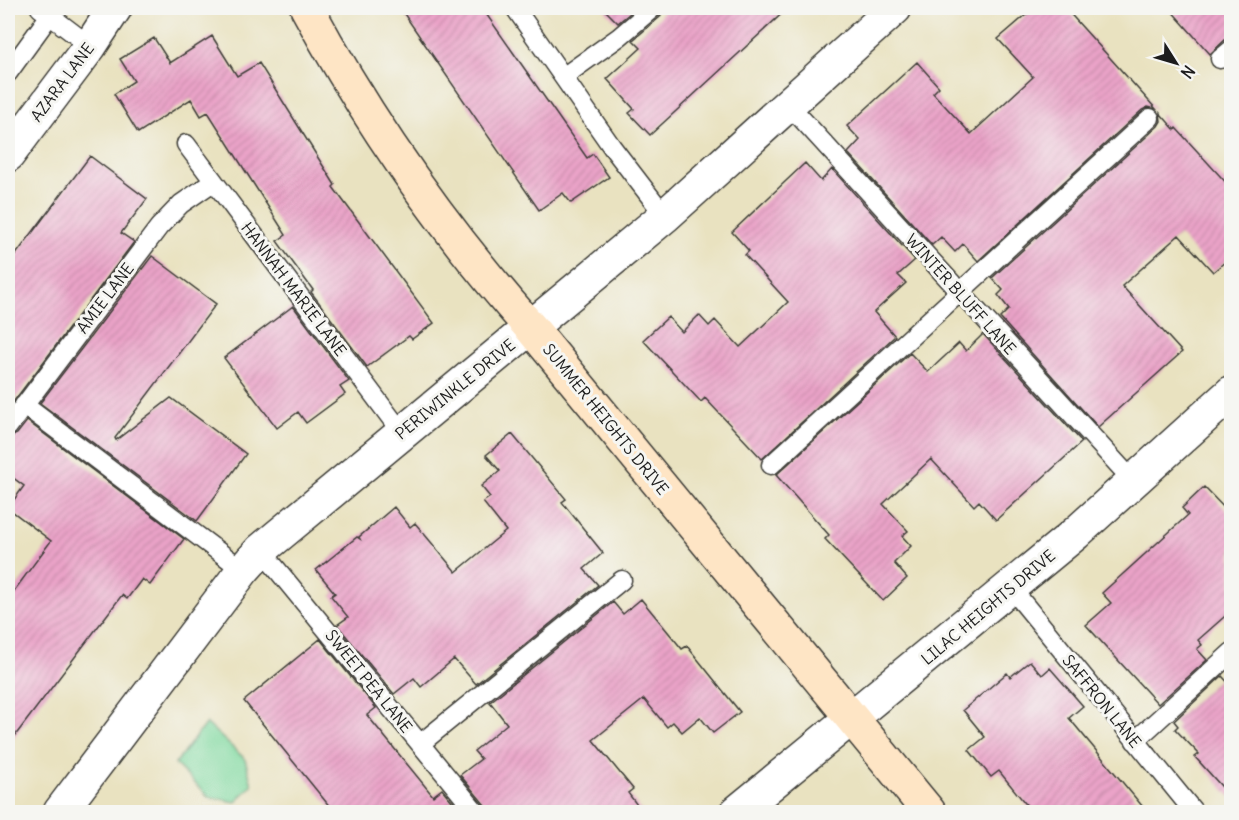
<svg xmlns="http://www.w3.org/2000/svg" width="1239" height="820" viewBox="0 0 1239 820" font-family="Delius,sans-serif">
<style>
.green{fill:#7fd99f;stroke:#4e7a5e;stroke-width:1.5}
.building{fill:url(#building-hatch)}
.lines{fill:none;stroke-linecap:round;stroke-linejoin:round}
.lane-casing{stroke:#3b3a35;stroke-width:21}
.street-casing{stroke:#3b3a35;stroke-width:36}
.secondary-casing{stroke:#3b3a35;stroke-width:36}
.lane{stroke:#fff;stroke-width:18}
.street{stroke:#fff;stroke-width:33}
.secondary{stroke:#fee5c5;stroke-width:33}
.labels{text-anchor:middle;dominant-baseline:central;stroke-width:6;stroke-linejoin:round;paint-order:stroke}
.street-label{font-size:16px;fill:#1c1c1c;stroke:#f6f6f2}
</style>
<defs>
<pattern id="building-hatch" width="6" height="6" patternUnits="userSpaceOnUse" patternTransform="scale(1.5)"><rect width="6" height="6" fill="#eaa3c8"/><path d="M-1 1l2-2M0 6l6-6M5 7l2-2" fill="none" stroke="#c88cab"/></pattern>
</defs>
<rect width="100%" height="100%" fill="#f6f6f2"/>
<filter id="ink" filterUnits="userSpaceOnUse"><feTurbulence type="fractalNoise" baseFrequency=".0167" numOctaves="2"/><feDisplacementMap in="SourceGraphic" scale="12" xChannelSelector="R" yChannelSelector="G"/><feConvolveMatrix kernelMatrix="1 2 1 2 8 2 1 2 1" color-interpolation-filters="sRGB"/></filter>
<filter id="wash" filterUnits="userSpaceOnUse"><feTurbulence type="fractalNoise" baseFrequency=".008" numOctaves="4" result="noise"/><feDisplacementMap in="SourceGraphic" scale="24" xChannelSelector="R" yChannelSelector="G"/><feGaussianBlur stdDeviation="1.35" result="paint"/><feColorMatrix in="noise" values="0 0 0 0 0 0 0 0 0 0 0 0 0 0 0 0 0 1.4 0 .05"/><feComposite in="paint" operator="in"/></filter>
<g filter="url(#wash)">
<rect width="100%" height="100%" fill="#e9e2c0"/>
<!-- green -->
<path class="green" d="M 206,723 L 245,759 L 252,785 L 236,802 L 209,797 L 175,764 Z"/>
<g id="blocks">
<!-- building -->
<path class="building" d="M 400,8 L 482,8 L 587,158 L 593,154 L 609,177 L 571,203 L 563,193 L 539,210 Z
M 603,8 L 636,8 L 618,23 Z
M 664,8 L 788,8 L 650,135 L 629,113 L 634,109 L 607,79 L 641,48 L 633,40 L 660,17 Z
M 1034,8 L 1065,8 L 1156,109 L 1148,107 L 1142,110 L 978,261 L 963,244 L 955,252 L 941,237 L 932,245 L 848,153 L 860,140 L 847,126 L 917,62 L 939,87 L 933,93 L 971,134 L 1033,77 L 998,39 Z
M 1169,8 L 1232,8 L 1232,38 L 1225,40 L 1210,54 Z
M 212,36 L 237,76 L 259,63 L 335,185 L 333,187 L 434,323 L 412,339 L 409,336 L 367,367 L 311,292 L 313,290 L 277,241 L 286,235 L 208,112 L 201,116 L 191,99 L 138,133 L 114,94 L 134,81 L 120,59 L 154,38 L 170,63 Z
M 1160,113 L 1175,130 L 1176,128 L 1232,189 L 1232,256 L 1213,272 L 1179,235 L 1122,286 L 1182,352 L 1098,427 L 1000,318 L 1009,309 L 998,295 L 1003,290 L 992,278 L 1158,126 L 1161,121 Z
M 90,156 L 147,199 L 121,233 L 134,242 L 8,409 L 8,265 Z
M 805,163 L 821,181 L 832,169 L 915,260 L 898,275 L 906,283 L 874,312 L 895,336 L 762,459 L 705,398 L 701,402 L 643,340 L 668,317 L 682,332 L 699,315 L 709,326 L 715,320 L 740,347 L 788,302 L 745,255 L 749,251 L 732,232 Z
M 152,256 L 216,304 L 115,438 L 116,440 L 171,398 L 246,454 L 197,521 L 40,403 Z
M 293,306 L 349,381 L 340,387 L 345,394 L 306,423 L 298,412 L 277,428 L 224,358 Z
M 983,334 L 1082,442 L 996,520 L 979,501 L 974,506 L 931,459 L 883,504 L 908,531 L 902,536 L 911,546 L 894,563 L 907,578 L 883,601 L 825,539 L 829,535 L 776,475 L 910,353 L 928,372 L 959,343 L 966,351 Z
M 27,421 L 184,539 L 150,585 L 142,579 L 127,599 L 122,595 L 8,745 L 8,599 L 51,541 L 8,508 L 24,486 L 8,474 L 8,438 L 17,434 Z
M 512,434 L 566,499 L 562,502 L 603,553 L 584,569 L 598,585 L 476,684 L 454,659 L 421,687 L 414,678 L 394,694 L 337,625 L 348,617 L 331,596 L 335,593 L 316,570 L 357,537 L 360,539 L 359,537 L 394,507 L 410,527 L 415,523 L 456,572 L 506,531 L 483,502 L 490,497 L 481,486 L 500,471 L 486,455 Z
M 1204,487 L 1232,516 L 1232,610 L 1198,640 L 1202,645 L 1197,649 L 1207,660 L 1158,704 L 1086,625 L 1111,603 L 1102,593 L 1188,515 L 1182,508 Z
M 641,599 L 682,649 L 687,646 L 740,712 L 713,733 L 700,717 L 682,732 L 673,722 L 667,727 L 644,699 L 593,740 L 633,789 L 628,793 L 643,813 L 487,813 L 485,805 L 460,775 L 481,759 L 474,751 L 507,724 L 490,702 L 613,602 L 623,614 Z
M 320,639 L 376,708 L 367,715 L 433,796 L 442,789 L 462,813 L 335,813 L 244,701 Z
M 1030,661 L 1042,675 L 1050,668 L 1083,706 L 1069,718 L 1148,813 L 1033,813 L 999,771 L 991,777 L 969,750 L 985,737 L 963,710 L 1007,673 L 1010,677 Z
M 1222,676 L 1232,687 L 1232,798 L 1195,757 L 1199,754 L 1175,729 L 1178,726 L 1174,721 Z"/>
</g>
</g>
<g filter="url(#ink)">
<use href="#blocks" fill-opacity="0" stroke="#3b3a35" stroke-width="1.5"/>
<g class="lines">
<!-- lane casing -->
<g class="lane-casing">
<path id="lane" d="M 40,8 L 90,46
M 515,8 L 612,147 L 665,216
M 1220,59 L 1232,49
M 8,73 L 50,15
M 563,77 L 619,37 L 653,8
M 789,105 L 1134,482
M 186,144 L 402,433
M 24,405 L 243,570
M 8,427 L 159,227 L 181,204 L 213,182
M 771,465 L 1150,118
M 261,550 L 476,812
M 1011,588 L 1194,812
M 1135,741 L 1232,652
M 420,744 L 622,580"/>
</g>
<!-- street casing -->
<g class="street-casing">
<path id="street" d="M 8,155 L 90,46 L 115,8
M 60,812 L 243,570 L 261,550 L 665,216 L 895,8
M 737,812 L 1076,533 L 1232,392"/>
</g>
<!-- secondary casing -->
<g class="secondary-casing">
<path id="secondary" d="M 307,8 C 369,123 444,230 531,328 L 929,812"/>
</g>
<!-- lane -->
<use href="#lane" class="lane"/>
<!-- street -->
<use href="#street" class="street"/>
<!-- secondary -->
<use href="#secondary" class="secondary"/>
</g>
</g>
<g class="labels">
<!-- street labels -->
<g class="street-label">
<text transform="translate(62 82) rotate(-53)">AZARA LANE</text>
<text transform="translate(294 289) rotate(53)">HANNAH MARIE LANE</text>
<text transform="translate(961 294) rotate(48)">WINTER BLUFF LANE</text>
<text transform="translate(105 298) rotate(-53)">AMIE LANE</text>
<text transform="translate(455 389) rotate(-39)">PERIWINKLE DRIVE</text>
<text transform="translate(606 419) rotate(51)">SUMMER HEIGHTS DRIVE</text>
<text transform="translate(988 607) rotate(-40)">LILAC HEIGHTS DRIVE</text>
<text transform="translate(369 681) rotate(51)">SWEET PEA LANE</text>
<text transform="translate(1102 701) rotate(51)">SAFFRON LANE</text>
</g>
</g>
<!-- margin -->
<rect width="1239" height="820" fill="none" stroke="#f6f6f2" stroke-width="30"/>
<!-- north arrow -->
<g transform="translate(1176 63) rotate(127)" stroke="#f6f6f2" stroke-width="4.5" paint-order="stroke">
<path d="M0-4.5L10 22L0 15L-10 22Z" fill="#1c1c1c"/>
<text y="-9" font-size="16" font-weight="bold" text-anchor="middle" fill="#1c1c1c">N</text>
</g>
</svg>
